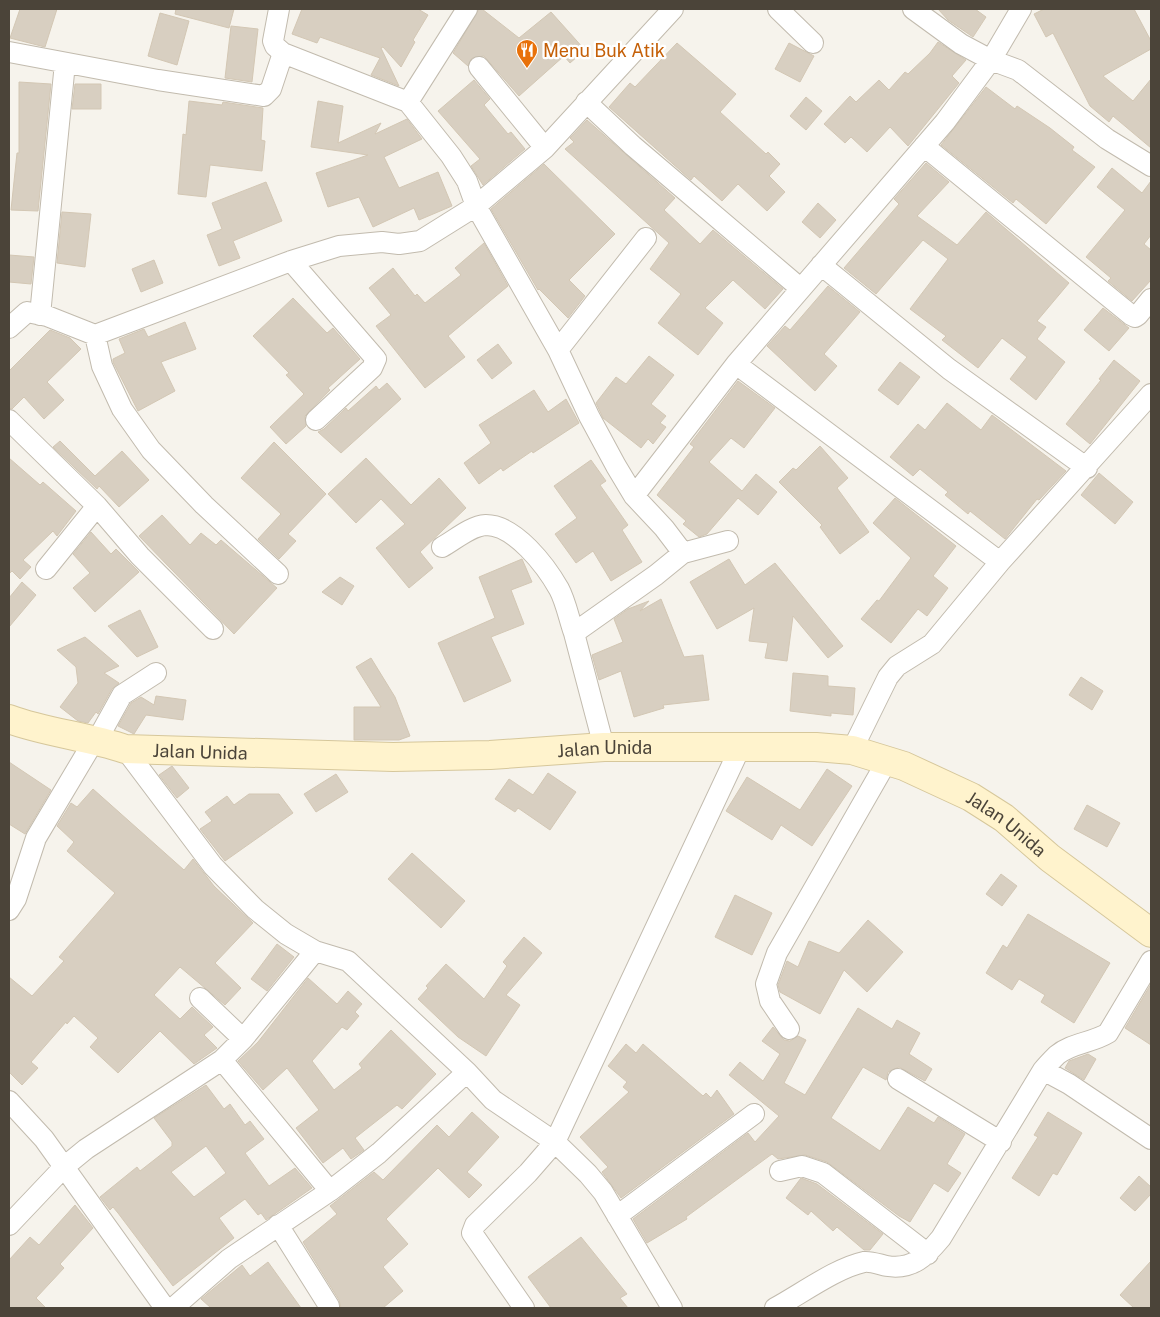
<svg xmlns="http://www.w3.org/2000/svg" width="1160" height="1317" viewBox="0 0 1160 1317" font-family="'Public Sans',sans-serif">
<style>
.building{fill:#d8cfc1;stroke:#d3c7b4;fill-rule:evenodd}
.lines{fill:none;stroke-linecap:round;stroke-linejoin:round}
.street-casing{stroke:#c2bbae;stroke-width:22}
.secondary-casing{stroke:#d6c79b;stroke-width:30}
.street{stroke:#fff;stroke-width:20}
.secondary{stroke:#fff3cd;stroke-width:28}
.labels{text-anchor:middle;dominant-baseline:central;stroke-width:4.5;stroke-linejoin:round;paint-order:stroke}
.food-label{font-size:18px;fill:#c56008;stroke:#fff;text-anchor:start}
.street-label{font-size:18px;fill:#4b4439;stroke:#fff}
</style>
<rect width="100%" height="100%" fill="#f6f3ec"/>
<!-- building -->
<path class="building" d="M 20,9 L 57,9 L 45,47 L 10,38 Z
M 176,9 L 234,9 L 229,28 L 175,14 Z
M 302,9 L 418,9 L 428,15 L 413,40 L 415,42 L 401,67 L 383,47 L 381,48 L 399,86 L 371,75 L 380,58 L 320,37 L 317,43 L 292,34 Z
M 479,9 L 482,9 L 519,38 L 551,12 L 585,50 L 570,63 L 564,56 L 519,96 L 484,56 L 472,58 L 468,66 L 453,53 Z
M 938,9 L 975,9 L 986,17 L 973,37 L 948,20 Z
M 1044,9 L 1134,9 L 1151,41 L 1151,49 L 1103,76 L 1133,101 L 1151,79 L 1151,148 L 1113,116 L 1109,122 L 1090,106 L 1053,33 L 1046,37 L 1034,14 Z
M 160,13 L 189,21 L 177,65 L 148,56 Z
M 231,26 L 258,29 L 252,82 L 225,78 Z
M 938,42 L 966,60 L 952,76 L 959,83 L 908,146 L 890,127 L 867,152 L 851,137 L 845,143 L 824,124 L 850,96 L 856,102 L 879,80 L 889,90 L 905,72 L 908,74 L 930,53 Z
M 677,43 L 736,94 L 720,112 L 766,154 L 768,152 L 780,164 L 769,176 L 785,192 L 767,211 L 738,184 L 722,201 L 694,176 L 691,180 L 609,107 L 630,83 L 635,87 Z
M 789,43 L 814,56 L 800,82 L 775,69 Z
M 474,80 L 490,99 L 484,105 L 508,134 L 511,132 L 525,149 L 483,185 L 471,166 L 480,159 L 438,111 Z
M 19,82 L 51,84 L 38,211 L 11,210 L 17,153 L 19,153 Z
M 75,84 L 101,84 L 101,109 L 72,109 Z
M 986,87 L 1015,109 L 1017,106 L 1050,128 L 1074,147 L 1072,150 L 1095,167 L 1046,224 L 1016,199 L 1013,203 L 941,145 Z
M 806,97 L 822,111 L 806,130 L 790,116 Z
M 189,101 L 222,105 L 223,102 L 263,108 L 261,140 L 265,141 L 262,171 L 210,165 L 206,197 L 178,194 L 183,134 L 186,135 Z
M 318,101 L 343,106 L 338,143 L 381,123 L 375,134 L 407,119 L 422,139 L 384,157 L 399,188 L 438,172 L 452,206 L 419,220 L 414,208 L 373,227 L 359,197 L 328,207 L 316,173 L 368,155 L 311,147 Z
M 587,120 L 675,198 L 664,210 L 700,244 L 713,230 L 783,289 L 765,309 L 733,280 L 705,308 L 723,323 L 698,355 L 658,323 L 681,294 L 650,269 L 669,243 L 565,149 L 574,142 L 570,138 Z
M 926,163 L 949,182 L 917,216 L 957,245 L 986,212 L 1069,283 L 1037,321 L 1046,327 L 1037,339 L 1065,362 L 1036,400 L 1010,379 L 1027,357 L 1002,338 L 978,368 L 942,340 L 946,336 L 910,309 L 948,259 L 923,240 L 876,294 L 844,268 L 899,204 L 894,199 Z
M 544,164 L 615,234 L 569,280 L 585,296 L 568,318 L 539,289 L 538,290 L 491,209 Z
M 1112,168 L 1142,193 L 1151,181 L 1151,235 L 1144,244 L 1151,250 L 1151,280 L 1132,301 L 1108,281 L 1111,278 L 1086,257 L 1125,210 L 1097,187 Z
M 266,182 L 282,221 L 233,241 L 240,258 L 219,266 L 207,235 L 222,229 L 212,203 Z
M 818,203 L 836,220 L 820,238 L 802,222 Z
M 62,212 L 91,214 L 85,267 L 57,263 Z
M 484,243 L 508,286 L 448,336 L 465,357 L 425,388 L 376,326 L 391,315 L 369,288 L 393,268 L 415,296 L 417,294 L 425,303 L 461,275 L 455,268 Z
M 9,255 L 34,257 L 31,284 L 9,282 Z
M 154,260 L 163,283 L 141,292 L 132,269 Z
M 828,286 L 860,312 L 824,354 L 837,366 L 815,391 L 767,346 L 785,326 L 790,330 Z
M 293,298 L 327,333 L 333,328 L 360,359 L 328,388 L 330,390 L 305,416 L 306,426 L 286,444 L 270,427 L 304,394 L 286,375 L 289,373 L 253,336 Z
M 1103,308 L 1129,328 L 1109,351 L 1084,330 Z
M 185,322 L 196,349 L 161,362 L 175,391 L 138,411 L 113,362 L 113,359 L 125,353 L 119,339 L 144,329 L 148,337 Z
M 50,330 L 70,338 L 81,349 L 47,382 L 64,400 L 44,419 L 24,397 L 12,409 L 9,408 L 9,371 Z
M 498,344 L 512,363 L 492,379 L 477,360 Z
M 649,356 L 674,375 L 651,404 L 666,416 L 660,423 L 666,427 L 653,444 L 648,439 L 641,448 L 603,418 L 596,403 L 616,377 L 626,384 Z
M 1114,360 L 1140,381 L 1090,444 L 1066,424 L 1101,380 L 1099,379 Z
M 900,362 L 920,377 L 898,405 L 878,390 Z
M 738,381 L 775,408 L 744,448 L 731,438 L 709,462 L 742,491 L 756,474 L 777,492 L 758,515 L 738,498 L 707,534 L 699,537 L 683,524 L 686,521 L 657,495 L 694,447 L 690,444 Z
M 387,383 L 401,399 L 341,453 L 318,432 L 324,429 L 346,408 L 348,411 L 376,386 L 379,390 Z
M 534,390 L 548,412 L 566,399 L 579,423 L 533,453 L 532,451 L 503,471 L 501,468 L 479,484 L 464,463 L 491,443 L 479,425 Z
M 947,403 L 981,430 L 992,415 L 1066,471 L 1039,500 L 1037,499 L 1005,539 L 970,511 L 968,514 L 945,495 L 948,492 L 920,469 L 913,476 L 890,457 L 918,424 L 925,430 Z
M 60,441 L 95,476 L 122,451 L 149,480 L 119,507 L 99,486 L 97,489 L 53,447 Z
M 274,442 L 326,494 L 288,534 L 296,541 L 279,559 L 258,539 L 281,514 L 241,478 Z
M 820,446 L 848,478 L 837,488 L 869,532 L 840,554 L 820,527 L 822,525 L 779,482 L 793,468 L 796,470 Z
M 9,458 L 40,485 L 43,482 L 76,511 L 57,536 L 53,531 L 23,560 L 31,567 L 20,579 L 12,571 L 9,574 Z
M 366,458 L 411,505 L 439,478 L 466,508 L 420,552 L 433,568 L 409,588 L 376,548 L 405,524 L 381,499 L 356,523 L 328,494 Z
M 591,460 L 606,481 L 600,485 L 628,525 L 622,530 L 642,562 L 611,581 L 593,551 L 576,563 L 555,534 L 577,518 L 554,486 Z
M 1099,473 L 1133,502 L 1115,524 L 1081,495 Z
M 895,498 L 956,546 L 933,576 L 948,588 L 927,616 L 918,609 L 891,643 L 861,619 L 877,600 L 879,601 L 911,558 L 873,523 Z
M 162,515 L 190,545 L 201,533 L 216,545 L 221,540 L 277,588 L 234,634 L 139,536 Z
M 91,532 L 111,554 L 116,549 L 139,572 L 95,612 L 73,588 L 90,573 L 73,554 Z
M 522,559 L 532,582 L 511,590 L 524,624 L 491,637 L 511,681 L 464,702 L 438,643 L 495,618 L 479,577 Z
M 729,559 L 745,585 L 775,563 L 843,646 L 828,658 L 793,616 L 787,661 L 765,658 L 768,643 L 749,641 L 754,608 L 717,629 L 690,582 Z
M 340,577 L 354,586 L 342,605 L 322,592 Z
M 22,582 L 36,595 L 9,627 L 9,598 Z
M 661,599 L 684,657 L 703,655 L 709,700 L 663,705 L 664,708 L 634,717 L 621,671 L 599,680 L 592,655 L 623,642 L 614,619 L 628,609 L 649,601 L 640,611 Z
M 140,610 L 158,647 L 137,657 L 108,626 Z
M 85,637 L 119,666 L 104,673 L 119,683 L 112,689 L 98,714 L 96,712 L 88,723 L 78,721 L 60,707 L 78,683 L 76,667 L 57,650 Z
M 371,658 L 395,697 L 410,736 L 399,740 L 354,740 L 354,707 L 381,707 L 356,667 Z
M 793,673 L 828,676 L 828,686 L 855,688 L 853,715 L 831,713 L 831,716 L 790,711 Z
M 1081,677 L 1103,691 L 1092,710 L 1069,695 Z
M 156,696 L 186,700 L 183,720 L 146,715 L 134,734 L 118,726 L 131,703 L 141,697 L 154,705 Z
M 9,762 L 51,790 L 25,834 L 9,824 Z
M 172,766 L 189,788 L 177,798 L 159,775 Z
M 827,769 L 852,786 L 812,846 L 781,825 L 772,840 L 726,811 L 747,777 L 800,810 Z
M 548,773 L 576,792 L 550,830 L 518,808 L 515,812 L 495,799 L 509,779 L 533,795 Z
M 336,774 L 348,792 L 316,812 L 304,794 Z
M 93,789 L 184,870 L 193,859 L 214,886 L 253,923 L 215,963 L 241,988 L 225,1005 L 180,967 L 154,995 L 180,1019 L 192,1007 L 213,1027 L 204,1035 L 217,1048 L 194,1064 L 160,1031 L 118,1073 L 90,1047 L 98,1038 L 74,1016 L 67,1024 L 66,1022 L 31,1062 L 38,1068 L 22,1085 L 9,1072 L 9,977 L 32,996 L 64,961 L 59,957 L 115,893 L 67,851 L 74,842 L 57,826 L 71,803 L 77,807 Z
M 249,794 L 279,794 L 293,813 L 225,861 L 200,829 L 212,821 L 205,812 L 227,796 L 234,805 Z
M 1087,805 L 1120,823 L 1107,847 L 1074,829 Z
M 412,853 L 465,901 L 441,928 L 388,879 Z
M 1001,874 L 1017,886 L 1002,906 L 986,894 Z
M 735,895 L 772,913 L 752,955 L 715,937 Z
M 1028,914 L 1110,963 L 1074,1023 L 1041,1002 L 1045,995 L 1019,979 L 1012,990 L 986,973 L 1003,945 L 1007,948 Z
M 868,920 L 903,952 L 867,992 L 844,970 L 820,1014 L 780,992 L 778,985 L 787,961 L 798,967 L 809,941 L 839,953 Z
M 524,937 L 542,953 L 506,995 L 520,1005 L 486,1056 L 458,1037 L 418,999 L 428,988 L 426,986 L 446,964 L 484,999 L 507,966 L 503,962 Z
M 277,944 L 294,957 L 267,991 L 251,979 Z
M 308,978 L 337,1004 L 348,991 L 362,1004 L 355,1012 L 359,1016 L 347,1030 L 342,1027 L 312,1061 L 334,1090 L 362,1068 L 359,1064 L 391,1030 L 436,1074 L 402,1109 L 397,1105 L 355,1138 L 364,1150 L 351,1159 L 343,1148 L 323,1163 L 296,1128 L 319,1110 L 287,1068 L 263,1090 L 238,1061 L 258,1042 Z
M 1151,984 L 1151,1045 L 1125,1028 Z
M 858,1008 L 892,1029 L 897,1020 L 920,1033 L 909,1054 L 932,1069 L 925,1081 L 899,1067 L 888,1072 L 886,1080 L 863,1067 L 831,1118 L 880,1151 L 908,1107 L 934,1123 L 938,1117 L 965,1134 L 947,1164 L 961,1173 L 948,1192 L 934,1183 L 910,1222 L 899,1216 L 827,1162 L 805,1155 L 778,1159 L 772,1154 L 686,1217 L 687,1219 L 647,1243 L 633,1219 L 748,1133 L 755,1142 L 779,1116 L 729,1075 L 740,1062 L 763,1081 L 780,1054 L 762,1041 L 773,1027 L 784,1040 L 790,1041 L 798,1036 L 806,1040 L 784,1083 L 805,1095 Z
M 626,1044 L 636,1053 L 643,1044 L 703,1096 L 706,1093 L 711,1098 L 717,1090 L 734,1114 L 621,1198 L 602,1172 L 608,1167 L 580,1137 L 629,1092 L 623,1087 L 627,1082 L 608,1066 Z
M 1088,1054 L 1096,1059 L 1084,1080 L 1065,1068 L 1069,1061 Z
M 206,1085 L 224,1109 L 230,1104 L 245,1125 L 250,1121 L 264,1139 L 245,1153 L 269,1186 L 295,1168 L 312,1188 L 266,1220 L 261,1213 L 258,1215 L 245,1199 L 219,1218 L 234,1238 L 173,1286 L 118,1213 L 113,1207 L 110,1210 L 100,1197 L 137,1167 L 140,1171 L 172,1146 L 172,1142 L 154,1118 ZM 206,1146 L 226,1173 L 194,1197 L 171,1172 Z
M 472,1112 L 499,1137 L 467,1172 L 482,1185 L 469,1198 L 438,1168 L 386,1219 L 408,1244 L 383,1267 L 403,1291 L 383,1308 L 341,1308 L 339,1300 L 303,1242 L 337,1214 L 330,1206 L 374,1172 L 383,1180 L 437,1125 L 449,1137 Z
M 1048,1112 L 1082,1133 L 1057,1175 L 1053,1173 L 1039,1196 L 1012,1178 L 1038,1137 L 1034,1135 Z
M 1139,1176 L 1151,1187 L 1151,1194 L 1135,1211 L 1120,1198 Z
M 801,1178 L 817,1184 L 883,1234 L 870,1250 L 864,1250 L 837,1227 L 833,1231 L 811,1211 L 808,1215 L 786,1198 Z
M 75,1205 L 93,1228 L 60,1264 L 64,1268 L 36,1298 L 46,1308 L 9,1308 L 9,1260 L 30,1237 L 39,1245 Z
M 581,1237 L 627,1294 L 620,1298 L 628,1308 L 551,1308 L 528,1277 Z
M 1151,1261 L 1151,1308 L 1134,1308 L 1120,1295 Z
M 268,1262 L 301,1308 L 211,1308 L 201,1299 L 242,1265 L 250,1276 Z"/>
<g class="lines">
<!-- street casing -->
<g class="street-casing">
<path id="street" d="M 279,9 L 273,41 L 275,46 L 283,53 L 408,102 L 451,156 L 467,181 L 476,206 L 558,350 L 589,416 L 616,466 L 634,496 L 664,528 L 683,553 L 656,575 L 574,633 L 604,747
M 778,9 L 813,43
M 913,9 L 961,44 L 991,60 L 1018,70 L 1107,139 L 1151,166
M 9,52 L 158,80 L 264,96 L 271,89 L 283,53
M 479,67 L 545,148
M 408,102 L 467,9
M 586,102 L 633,146 L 800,288
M 924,146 L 1131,315 L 1135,317 L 1138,315 L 1151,299
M 291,261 L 376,359 L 372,368 L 316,420
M 821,265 L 949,369 L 1087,468
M 40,315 L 65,63
M 9,328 L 27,312 L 47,316 L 95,335 L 291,261 L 339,246 L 382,242 L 399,244 L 420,241 L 476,206 L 545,148 L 673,9
M 95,335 L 102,366 L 122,409 L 151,450 L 204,505 L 278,574
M 558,350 L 646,238
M 736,364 L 1000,562
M 9,420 L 97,506 L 140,556 L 213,629
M 634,496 L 736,364 L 945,122 L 991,60 L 1021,9
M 442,547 C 455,540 470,526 486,525 C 515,525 546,566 559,589 C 566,602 569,619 574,633
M 683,553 L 728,541
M 46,569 L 97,506
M 125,749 L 213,866 L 255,909 L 286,934 L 315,951 L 348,961 L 467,1072 L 493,1100 L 555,1142 L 588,1174 L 603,1192 L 672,1308
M 852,750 L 888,677 L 897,666 L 932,644 L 1000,562 L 1151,394
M 9,910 L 16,899 L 36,838 L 95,739 L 101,733 L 122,695 L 156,673
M 200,998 L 243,1039
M 789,1029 L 770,1001 L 766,984 L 777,953 L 887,761
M 222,1060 L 330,1191
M 1043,1070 L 1069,1084 L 1151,1139
M 898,1079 L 1001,1142
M 9,1101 L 44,1139 L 165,1308
M 780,1171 L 802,1166 L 823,1173 L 928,1254
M 617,1216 L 754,1114
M 9,1225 L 64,1167 L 86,1149 L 222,1060 L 243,1039 L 315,951
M 278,1225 L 329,1306
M 173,1308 L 229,1259 L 330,1191 L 379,1153 L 467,1072
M 524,1308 L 472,1233 L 475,1225 L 528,1173 L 555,1142 L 740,748
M 775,1308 C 801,1294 836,1268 864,1262 C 871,1261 881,1265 887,1266 C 913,1270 926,1256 941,1238 L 1043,1070 C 1047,1065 1052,1060 1057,1055 C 1071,1043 1092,1043 1108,1033 L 1151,961"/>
</g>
<!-- secondary casing -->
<g class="secondary-casing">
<g id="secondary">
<path id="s1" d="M 9,719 C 46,733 87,736 125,749 L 393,757 L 490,755 L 604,747 L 816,747 L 852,750 L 904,766 L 971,797 L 1004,818 L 1050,858 L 1151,933"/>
</g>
</g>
<!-- street -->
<use href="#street" class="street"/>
<!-- secondary -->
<use href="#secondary" class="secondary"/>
</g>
<!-- icons -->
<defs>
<g id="restaurant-pin" transform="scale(1.125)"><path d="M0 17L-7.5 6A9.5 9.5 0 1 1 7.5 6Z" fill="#e8710a" stroke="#fff"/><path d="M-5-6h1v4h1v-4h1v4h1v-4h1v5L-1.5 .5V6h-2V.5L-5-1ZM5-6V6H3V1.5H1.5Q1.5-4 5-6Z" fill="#fff"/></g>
</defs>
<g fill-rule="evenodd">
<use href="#restaurant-pin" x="527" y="50"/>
</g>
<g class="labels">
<!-- food labels -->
<g class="food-label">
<text x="543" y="50">Menu Buk Atik</text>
</g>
<!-- street labels -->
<g class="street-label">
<text stroke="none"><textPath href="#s1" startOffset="600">Jalan Unida</textPath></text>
<text stroke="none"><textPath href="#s1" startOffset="195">Jalan Unida</textPath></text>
<text stroke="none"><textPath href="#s1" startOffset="1020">Jalan Unida</textPath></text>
</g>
</g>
<!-- border -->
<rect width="1160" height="1317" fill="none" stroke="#4b4439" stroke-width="20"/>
</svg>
